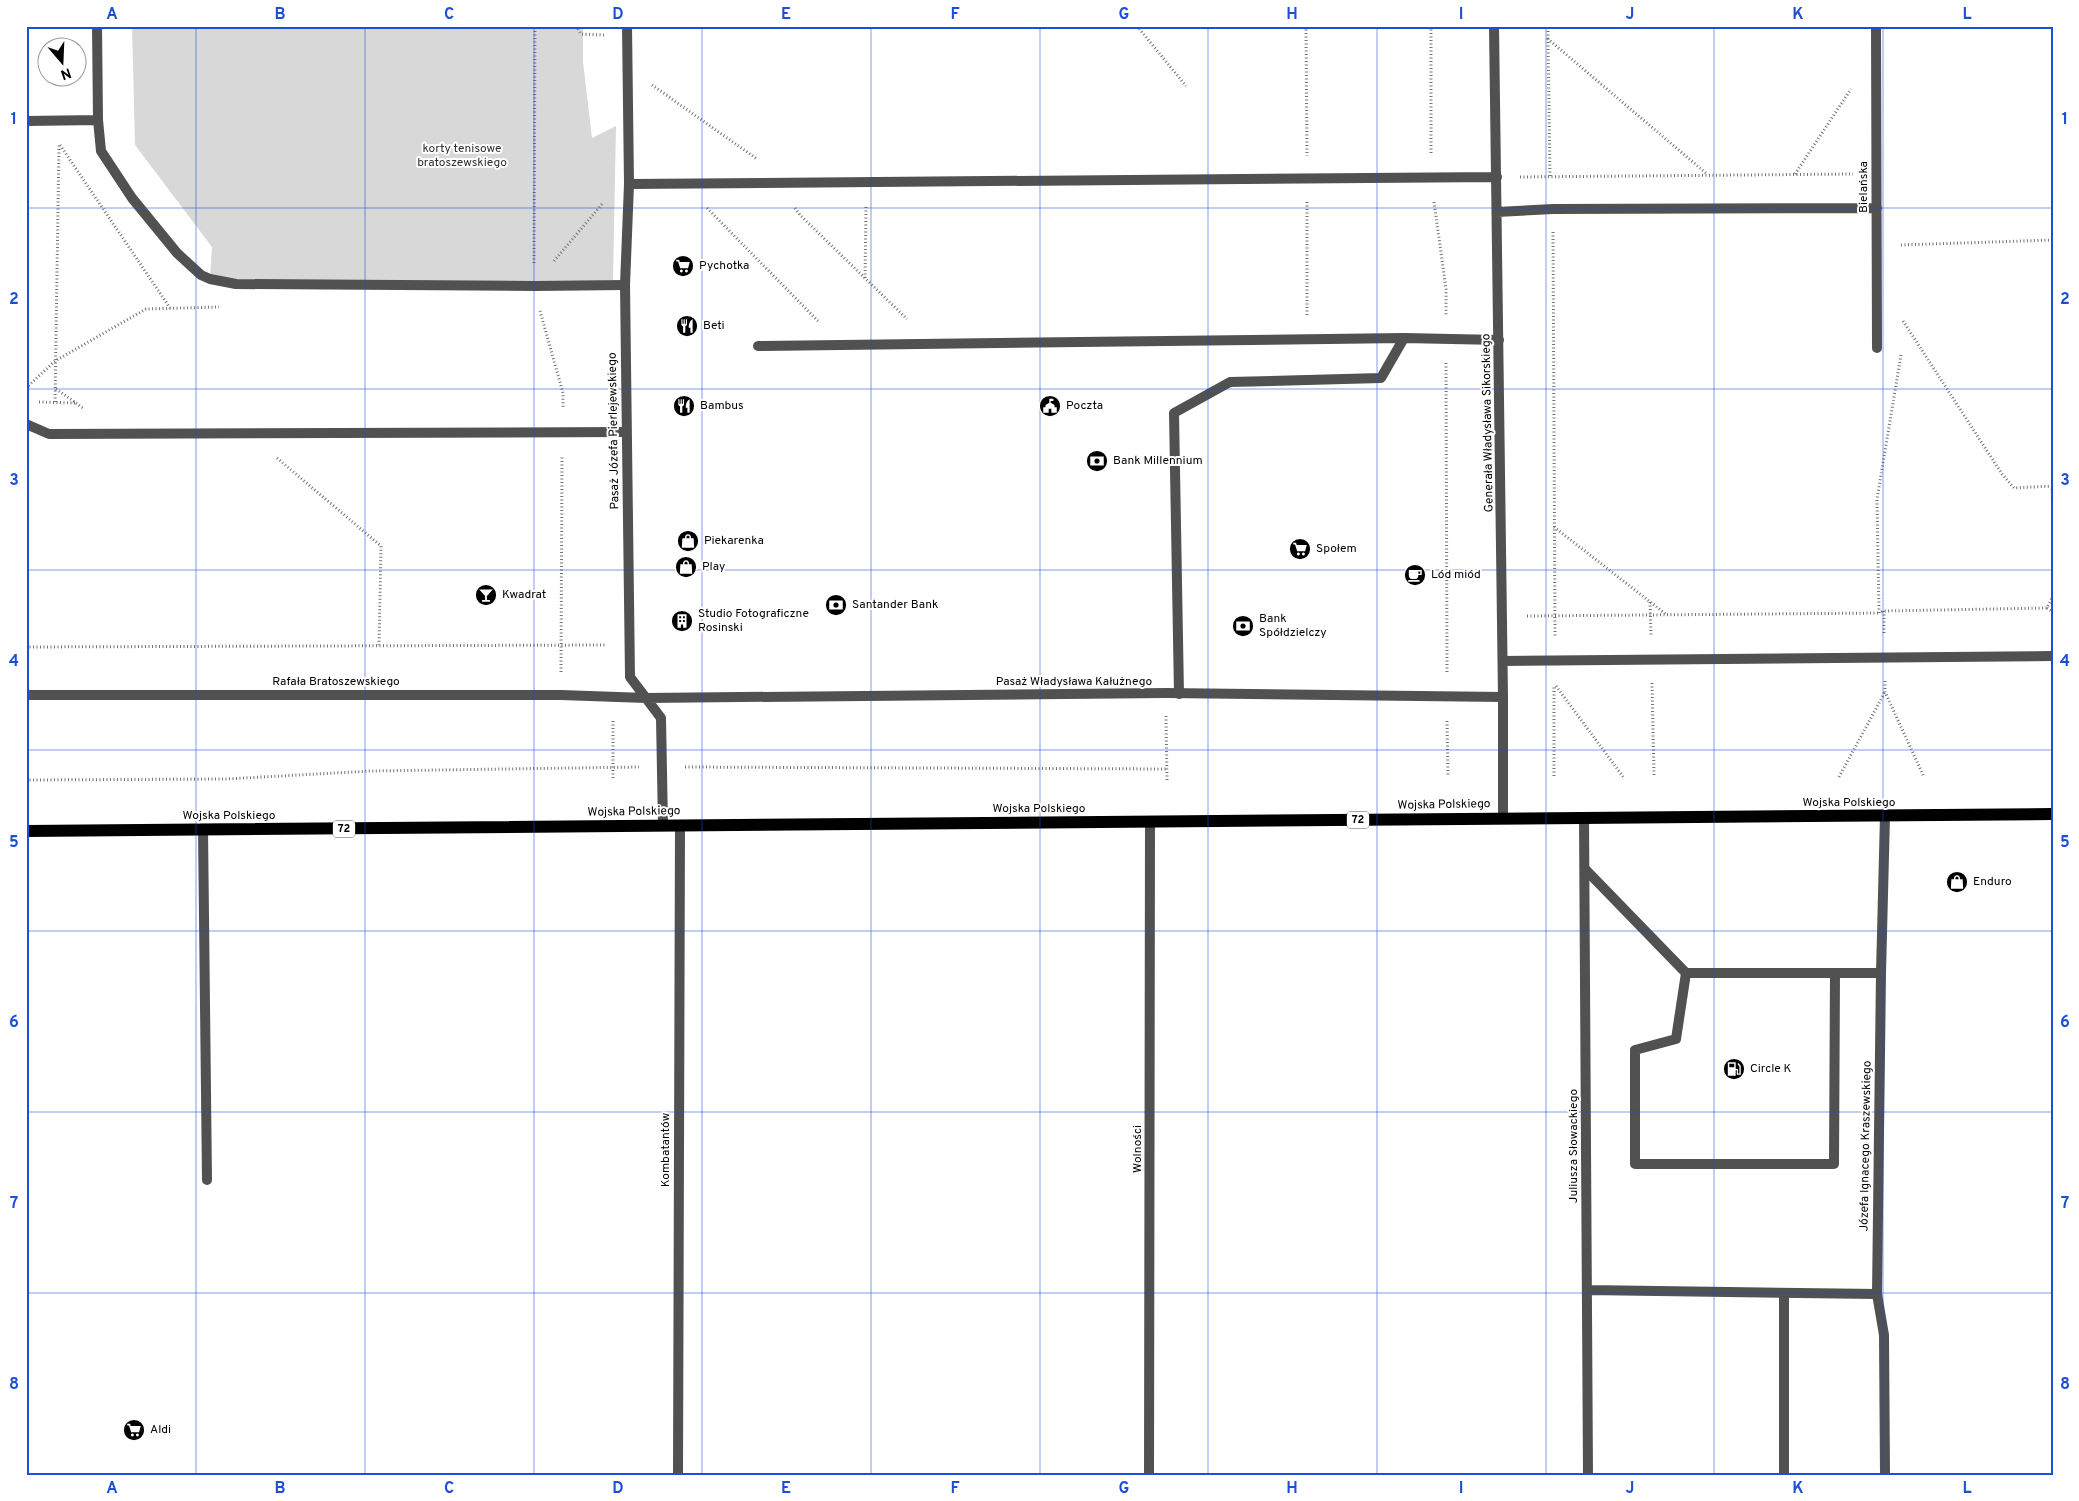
<svg xmlns="http://www.w3.org/2000/svg" width="2079" height="1501" viewBox="0 0 2079 1501" font-family="Overpass,sans-serif">
<style>
.green{fill:#d8d8d8}
.lines{fill:none;stroke-linecap:round;stroke-linejoin:round}
.path{stroke:#737373;stroke-width:3;stroke-dasharray:1 2.5;stroke-linecap:butt}
.lane{stroke:#515151;stroke-width:10}
.street{stroke:#515151;stroke-width:10}
.primary{stroke:#000;stroke-width:12}
.grid{fill:none;stroke:#1d4ed8;stroke-width:1;stroke-opacity:0.55}
.labels{text-anchor:middle;dominant-baseline:central;stroke-width:4;stroke-linejoin:round;paint-order:stroke}
.shield{fill:#fff;stroke:#4c4c4c;stroke-width:1}
.shield-label{font-size:11px;font-weight:bold;fill:#000}
.park-label{font-size:12px;fill:#2f2f2f;stroke:#fff}
.street-label{font-size:12px;fill:#000;stroke:#fff}
.poi-label{font-size:12px;fill:#000;stroke:#fff;text-anchor:start}
.neatline{fill:none;stroke:#1d4ed8;stroke-width:2}
.grid-label{font-size:16px;text-anchor:middle;font-weight:bold;fill:#1d4ed8}
</style>
<rect width="100%" height="100%" fill="#fff"/>
<!-- green -->
<path class="green" d="M 132,26 L 583,26 L 583,62 L 592,138 L 616,126 L 613,280 L 534,286 L 210,279 L 212,247 L 135,145 Z"/>
<g class="lines">
<!-- path -->
<path class="path" d="M 576,26 L 581,34 L 604,35
M 1137,26 L 1186,86
M 1306,26 L 1307,156
M 1548,39 L 1548,26
M 652,85 L 757,159
M 60,145 L 170,308
M 1431,153 L 1431,26
M 1795,174 L 1851,89
M 1550,176 L 1548,39 L 1707,174
M 1520,177 L 1853,174
M 1307,202 L 1307,316
M 1434,202 L 1446,289 L 1446,315
M 707,208 L 818,321
M 795,208 L 800,215 L 907,319
M 1553,232 L 1555,636
M 1901,245 L 2053,240
M 554,261 L 603,203
M 534,263 L 535,26
M 865,278 L 866,207
M 540,311 L 563,393 L 563,409
M 1903,321 L 2002,474 L 2014,488 L 2052,486 L 2053,516
M 1901,355 L 1877,499 L 1879,613 L 1884,611 L 2047,608 L 2053,596
M 1446,363 L 1447,672
M 26,388 L 55,361 L 146,309 L 219,307
M 56,389 L 83,408
M 39,402 L 76,403
M 55,402 L 59,144
M 277,458 L 381,546 L 379,646
M 1554,527 L 1667,615
M 1650,602 L 1651,636
M 2047,608 L 2053,612
M 1884,611 L 1884,635
M 1527,616 L 1879,613
M 26,647 L 606,645
M 561,672 L 562,455
M 1885,681 L 1885,692 L 1924,777
M 1652,683 L 1654,777
M 1556,686 L 1624,778
M 1166,716 L 1167,780
M 613,721 L 613,778
M 1447,721 L 1448,777
M 685,767 L 1167,769
M 1554,776 L 1554,685
M 1839,777 L 1885,692
M 26,780 L 226,779 L 371,771 L 639,767"/>
<!-- lane -->
<path class="lane" d="M 97,26 L 98,120 L 101,151 L 132,198 L 177,253 L 201,275 L 210,279 L 236,284 L 534,286 L 625,285
M 26,121 L 98,120
M 758,346 L 1404,338 L 1499,340
M 26,424 L 49,434 L 626,432
M 1179,694 L 1174,413 L 1230,382 L 1381,378 L 1404,338
M 203,829 L 207,1180
M 1585,869 L 1686,973 L 1881,973
M 1686,973 L 1676,1039 L 1635,1050 L 1635,1164 L 1834,1164 L 1835,973
M 1784,1293 L 1784,1475"/>
<!-- street -->
<path class="street" d="M 627,26 L 629,184 L 625,285 L 630,677 L 661,718 L 663,825
M 1494,26 L 1503,697 L 1503,819
M 1876,26 L 1877,348
M 629,184 L 1497,177
M 1497,212 L 1553,209 L 1877,208
M 1503,661 L 2053,656
M 26,695 L 561,695 L 646,698 L 1166,693 L 1503,697
M 1584,818 L 1588,1475
M 1587,1290 L 1877,1294
M 678,1475 L 680,825
M 1149,1475 L 1150,822
M 1885,1475 L 1884,1335 L 1877,1294 L 1881,973 L 1885,816"/>
<!-- primary -->
<path class="primary" d="M 26,831 L 2053,814"/>
</g>
<!-- grid -->
<path class="grid" d="M 196,26 L 196,1475M 365,26 L 365,1475M 534,26 L 534,1475M 702,26 L 702,1475M 871,26 L 871,1475M 1040,26 L 1040,1475M 1208,26 L 1208,1475M 1377,26 L 1377,1475M 1546,26 L 1546,1475M 1714,26 L 1714,1475M 1883,26 L 1883,1475M 26,208 L 2053,208M 26,389 L 2053,389M 26,570 L 2053,570M 26,750 L 2053,750M 26,931 L 2053,931M 26,1112 L 2053,1112M 26,1293 L 2053,1293"/>
<!-- icons -->
<defs>
<g id="supermarket-disc" transform="scale(1.125)"><circle r="9.5" fill="#000" stroke="#fff"/><path d="M-6-5.5h2.5l.6 2H6L4.5 2H-2.5L-4.4-4H-6ZM-1.5 3.2a1.3 1.3 0 1 0 .1 0ZM3 3.2a1.3 1.3 0 1 0 .1 0Z" fill="#fff"/></g>
<g id="restaurant-disc" transform="scale(1.125)"><circle r="9.5" fill="#000" stroke="#fff"/><path d="M-5-6h1v4h1v-4h1v4h1v-4h1v5L-1.5 .5V6h-2V.5L-5-1ZM5-6V6H3V1.5H1.5Q1.5-4 5-6Z" fill="#fff"/></g>
<g id="civic-disc" transform="scale(1.125)"><circle r="9.5" fill="#000" stroke="#fff"/><path d="M-.6-6.5H3V-4.5H.6V-3L4-1V1h2V6H-6V1h2V-1L-.6-3ZM-1.2 2.5V6h2.4V2.5Z" fill="#fff"/></g>
<g id="bank-disc" transform="scale(1.125)"><circle r="9.5" fill="#000" stroke="#fff"/><path d="M-6-4H6V4H-6ZM0-2.3a2.3 2.3 0 1 0 0 4.6a2.3 2.3 0 1 0 0-4.6Z" fill="#fff"/></g>
<g id="shop-disc" transform="scale(1.125)"><circle r="9.5" fill="#000" stroke="#fff"/><path d="M-5-2.5h2.3a2.7 3.5 0 0 1 5.4 0H5L5.5 6h-11ZM-1.5-2.5h3a1.5 2.3 0 0 0-3 0Z" fill="#fff"/></g>
<g id="cafe-disc" transform="scale(1.125)"><circle r="9.5" fill="#000" stroke="#fff"/><path d="M-5.5-4.5H6V0H3Q3 3.5 0 3.5H-2.5Q-5.5 3.5-5.5 0ZM3-3.2v2h1.7v-2ZM-6 4.5H4V6H-6Z" fill="#fff"/></g>
<g id="bar-disc" transform="scale(1.125)"><circle r="9.5" fill="#000" stroke="#fff"/><path d="M-6-5H6L.8 .8V4.5H3.5V6h-7V4.5H-.8V.8Z" fill="#fff"/></g>
<g id="building-disc" transform="scale(1.125)"><circle r="9.5" fill="#000" stroke="#fff"/><path d="M-4-6H4V6H1V3H-1V6H-4ZM-2.5-4.3h1.7v1.8h-1.7ZM.8-4.3h1.7v1.8H.8ZM-2.5-1h1.7V.8h-1.7ZM.8-1h1.7V.8H.8Z" fill="#fff"/></g>
<g id="fuel-disc" transform="scale(1.125)"><circle r="9.5" fill="#000" stroke="#fff"/><path d="M-5.5-6h7V0h2V4h1.3V-2.5L3-4.5l.8-.8L6-3V5H2.5V1h-1V6h-7ZM-4.2-4.7v3.2H.2V-4.7Z" fill="#fff"/></g>
</defs>
<g fill-rule="evenodd">
<use href="#supermarket-disc" x="683" y="266"/>
<use href="#restaurant-disc" x="687" y="326"/>
<use href="#restaurant-disc" x="684" y="406"/>
<use href="#civic-disc" x="1050" y="406"/>
<use href="#bank-disc" x="1097" y="461"/>
<use href="#shop-disc" x="688" y="541"/>
<use href="#supermarket-disc" x="1300" y="549"/>
<use href="#shop-disc" x="686" y="567"/>
<use href="#cafe-disc" x="1415" y="575"/>
<use href="#bar-disc" x="486" y="595"/>
<use href="#bank-disc" x="836" y="605"/>
<use href="#building-disc" x="682" y="621"/>
<use href="#bank-disc" x="1243" y="626"/>
<use href="#shop-disc" x="1957" y="882"/>
<use href="#fuel-disc" x="1734" y="1069"/>
<use href="#supermarket-disc" x="134" y="1430"/>
</g>
<g class="labels">
<!-- shield labels -->
<g class="shield">
<rect x="1347" y="811.5" width="22" height="17" rx="4"/>
<rect x="333" y="820.5" width="22" height="17" rx="4"/>
</g>
<g class="shield-label">
<text x="1358" y="820">72</text>
<text x="344" y="829">72</text>
</g>
<!-- park labels -->
<g class="park-label">
<text x="462" y="149">korty tenisowe<tspan x="462" dy="14">bratoszewskiego</tspan></text>
</g>
<!-- street labels -->
<g class="street-label">
<text transform="translate(1864 187) rotate(-90)">Bielańska</text>
<text transform="translate(1488 423) rotate(-91)">Generała Władysława Sikorskiego</text>
<text transform="translate(614 431) rotate(-91)">Pasaż Józefa Pierlejewskiego</text>
<text x="336" y="682">Rafała Bratoszewskiego</text>
<text x="1074" y="682">Pasaż Władysława Kałużnego</text>
<text x="1849" y="803">Wojska Polskiego</text>
<text transform="translate(1444 805) rotate(-1)">Wojska Polskiego</text>
<text x="1039" y="809">Wojska Polskiego</text>
<text transform="translate(634 812) rotate(-1)">Wojska Polskiego</text>
<text x="229" y="816">Wojska Polskiego</text>
<text transform="translate(1574 1146) rotate(-90)">Juliusza Słowackiego</text>
<text transform="translate(1866 1146) rotate(-89)">Józefa Ignacego Kraszewskiego</text>
<text transform="translate(1138 1149) rotate(-90)">Wolności</text>
<text transform="translate(666 1150) rotate(-90)">Kombatantów</text>
</g>
<!-- poi labels -->
<g class="poi-label">
<text x="699" y="266">Pychotka</text>
<text x="703" y="326">Beti</text>
<text x="700" y="406">Bambus</text>
<text x="1066" y="406">Poczta</text>
<text x="1113" y="461">Bank Millennium</text>
<text x="704" y="541">Piekarenka</text>
<text x="1316" y="549">Społem</text>
<text x="702" y="567">Play</text>
<text x="1431" y="575">Lód miód</text>
<text x="502" y="595">Kwadrat</text>
<text x="852" y="605">Santander Bank</text>
<text x="698" y="614">Studio Fotograficzne<tspan x="698" dy="14">Rosinski</tspan></text>
<text x="1259" y="619">Bank<tspan x="1259" dy="14">Spółdzielczy</tspan></text>
<text x="1973" y="882">Enduro</text>
<text x="1750" y="1069">Circle K</text>
<text x="150" y="1430">Aldi</text>
</g>
</g>
<!-- border -->
<rect width="2079" height="1501" fill="none" stroke="#ffffff" stroke-width="55"/>
<!-- north arrow -->
<g transform="translate(62 62) rotate(161)"><circle r="24" fill="#ffffff" stroke="#999999"/>
<path d="M0-4L9 19L0 12L-9 19Z" fill="#000000"/>
<text y="-8" font-size="14" font-weight="bold" text-anchor="middle" fill="#000000">N</text>
</g>
<rect x="28" y="28" width="2024" height="1446" class="neatline"/>
<g class="grid-label">
<text x="112" y="19">A</text>
<text x="280" y="19">B</text>
<text x="449" y="19">C</text>
<text x="618" y="19">D</text>
<text x="786" y="19">E</text>
<text x="955" y="19">F</text>
<text x="1124" y="19">G</text>
<text x="1292" y="19">H</text>
<text x="1461" y="19">I</text>
<text x="1630" y="19">J</text>
<text x="1798" y="19">K</text>
<text x="1967" y="19">L</text>
<text x="14" y="124">1</text>
<text x="2065" y="124">1</text>
<text x="14" y="304">2</text>
<text x="2065" y="304">2</text>
<text x="14" y="485">3</text>
<text x="2065" y="485">3</text>
<text x="14" y="666">4</text>
<text x="2065" y="666">4</text>
<text x="14" y="847">5</text>
<text x="2065" y="847">5</text>
<text x="14" y="1027">6</text>
<text x="2065" y="1027">6</text>
<text x="14" y="1208">7</text>
<text x="2065" y="1208">7</text>
<text x="14" y="1389">8</text>
<text x="2065" y="1389">8</text>
<text x="112" y="1493">A</text>
<text x="280" y="1493">B</text>
<text x="449" y="1493">C</text>
<text x="618" y="1493">D</text>
<text x="786" y="1493">E</text>
<text x="955" y="1493">F</text>
<text x="1124" y="1493">G</text>
<text x="1292" y="1493">H</text>
<text x="1461" y="1493">I</text>
<text x="1630" y="1493">J</text>
<text x="1798" y="1493">K</text>
<text x="1967" y="1493">L</text>
</g>
</svg>
